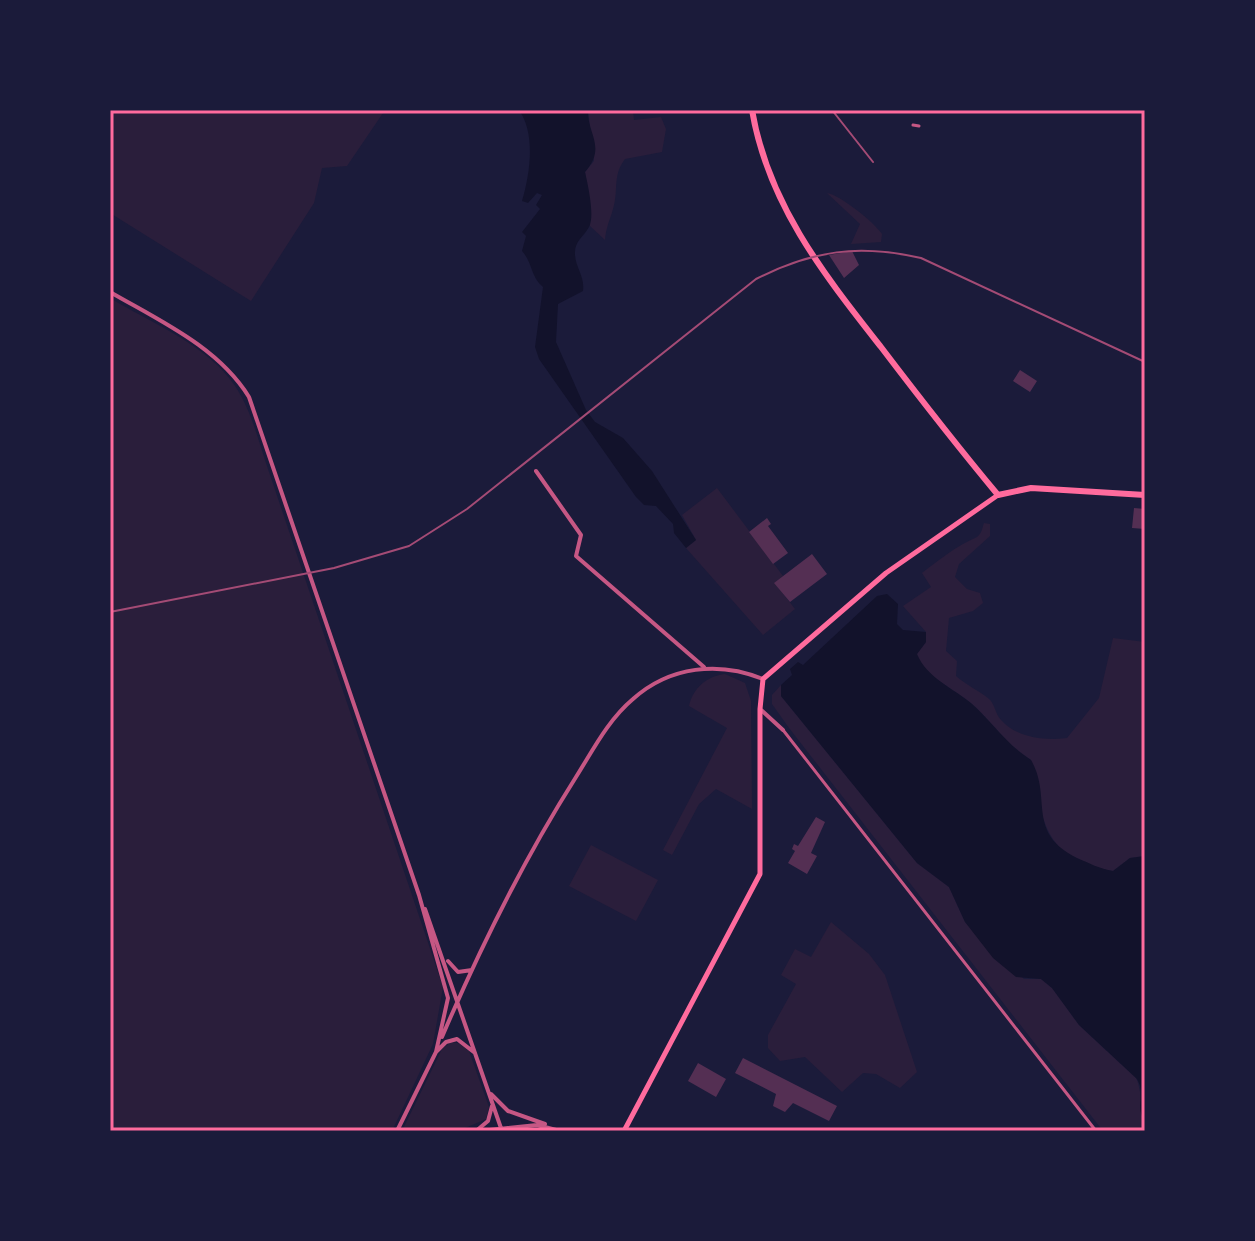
<svg xmlns="http://www.w3.org/2000/svg" width="1255" height="1241" viewBox="0 0 1255 1241" font-family="'Playfair Display',serif">
<style>
.green{fill:#2a1e3b}
.water{fill:#12122b}
.building{fill:#542f53}
.lines{fill:none;stroke-linecap:round;stroke-linejoin:round}
.pedestrian{stroke:#c65784;stroke-width:3}
.minor{stroke:#c65784;stroke-width:4}
.tertiary{stroke:#c65784;stroke-width:4}
.secondary{stroke:#ff6b9d;stroke-width:5}
.primary{stroke:#ff6b9d;stroke-width:6}
.rail{stroke:#a44b75;stroke-width:2}
.neatline{fill:none;stroke:#ff6b9d;stroke-width:3}
</style>
<rect width="100%" height="100%" fill="#1b1b3a"/>
<!-- green -->
<path class="green" d="M 110,110 L 385,110 L 347,166 L 322,168 L 314,203 L 251,301 L 110,213 Z
M 588,110 L 633,110 L 634,120 L 661,117 L 666,129 L 662,152 L 625,159 C 612,176 619,190 613,209 C 610,220 606,227 605,240 L 590,226 L 585,172 L 594,161 Z
M 827,193 C 840,195 874,222 882,234 L 881,242 L 851,244 L 860,224 Z
M 110,298 C 151,323 208,345 235,386 C 252,411 259,444 269,472 L 443,987 L 433,1044 L 392,1131 L 110,1131 Z
M 717,488 L 783,576 L 775,583 L 795,609 L 763,635 L 686,548 L 696,540 L 682,515 Z
M 984,523 L 990,524 L 990,536 L 959,564 L 955,577 L 967,589 L 980,593 L 983,603 L 973,611 L 949,618 L 946,651 L 957,661 L 956,676 C 966,685 978,690 988,698 C 995,703 995,714 1001,720 C 1017,738 1045,741 1067,738 L 1099,698 L 1113,638 L 1145,642 L 1145,856 L 1130,858 L 1113,871 C 1042,860 1042,818 1031,760 C 1007,745 993,723 972,704 C 953,688 927,678 916,655 L 926,642 L 926,632 L 903,606 L 931,587 L 922,573 C 940,559 955,547 975,538 C 982,535 982,528 984,523 Z
M 725,674 L 745,683 L 751,701 L 752,809 L 716,789 L 699,804 L 672,855 L 663,850 L 727,728 L 689,706 C 693,688 707,676 725,674 Z
M 781,685 L 781,696 L 917,863 L 949,887 L 965,922 L 1024,979 L 1041,979 L 1052,988 L 1079,1025 L 1136,1078 C 1140,1083 1145,1123 1145,1131 L 1103,1131 L 789,728 L 772,704 L 772,695 Z
M 591,845 L 658,880 L 636,921 L 569,886 Z
M 831,922 L 869,954 L 885,975 L 917,1072 L 900,1088 L 876,1074 L 863,1073 L 842,1092 L 805,1057 L 780,1061 L 768,1048 L 768,1035 L 796,984 L 781,975 L 795,949 L 811,957 Z
M 451,1042 L 463,1044 L 469,1051 L 489,1107 L 486,1119 L 458,1131 L 402,1131 L 442,1049 Z"/>
<!-- water -->
<path class="water" d="M 519,110 L 588,110 C 587,134 607,147 585,172 C 588,185 595,216 589,227 C 583,238 574,241 575,255 C 576,269 585,276 583,291 L 558,304 L 556,342 L 586,410 L 595,422 L 623,438 L 652,471 L 696,540 L 686,548 L 674,533 L 673,524 L 656,506 L 644,505 L 636,497 L 539,359 L 535,347 L 543,287 C 530,276 533,263 522,251 L 526,236 L 522,232 L 540,209 L 536,205 L 542,195 L 537,193 L 528,203 L 522,201 C 530,174 536,134 519,110 Z
M 887,594 L 898,604 L 897,624 L 903,630 L 926,632 L 926,642 L 917,654 C 927,678 953,688 972,704 C 993,723 1007,745 1031,760 C 1053,798 1025,832 1077,858 C 1089,863 1100,869 1113,871 L 1130,858 L 1145,856 L 1145,1121 C 1134,1107 1147,1092 1136,1078 L 1079,1025 L 1052,988 L 1041,979 L 1016,977 L 993,958 L 965,922 L 949,887 L 917,863 L 781,696 L 781,685 L 792,675 L 790,669 L 798,662 L 803,665 L 877,596 Z"/>
<!-- building -->
<path class="building" d="M 852,251 L 859,265 L 844,278 L 829,255 Z
M 1020,370 L 1037,381 L 1030,392 L 1013,381 Z
M 1134,508 L 1145,509 L 1145,529 L 1132,528 Z
M 767,518 L 771,524 L 768,526 L 788,553 L 773,564 L 749,532 Z
M 812,554 L 827,574 L 790,602 L 774,583 Z
M 816,817 L 825,822 L 811,853 L 817,856 L 807,874 L 788,863 L 795,851 L 792,849 L 794,844 L 798,846 Z
M 743,1058 L 837,1106 L 829,1121 L 793,1103 L 785,1112 L 773,1106 L 776,1094 L 735,1073 Z
M 698,1063 L 726,1079 L 716,1097 L 688,1081 Z"/>
<g class="lines">
<!-- pedestrian -->
<path class="pedestrian" d="M 913,125 L 919,126
M 783,730 L 1096,1131"/>
<!-- minor -->
<path class="minor" d="M 536,471 L 581,535 L 576,556 L 704,667
M 760,709 L 783,730"/>
<!-- tertiary -->
<path class="tertiary" d="M 110,292 C 160,321 218,347 249,397 L 419,895 L 448,998 L 436,1052
M 425,909 L 502,1131
M 448,961 L 458,972 L 472,970
M 442,1037 C 480,948 524,859 576,777 C 593,750 608,720 633,699 C 670,666 719,661 763,679
M 437,1051 L 446,1042 L 457,1039 L 475,1053
M 491,1094 L 508,1111 L 545,1124
M 397,1131 L 436,1052
M 476,1131 L 488,1121 L 492,1106
M 480,1131 L 537,1125 L 560,1131"/>
<!-- secondary -->
<path class="secondary" d="M 624,1131 L 760,874 L 760,709 L 763,679 L 886,573 L 998,495"/>
<!-- primary -->
<path class="primary" d="M 752,110 C 768,204 823,273 881,347 C 919,397 958,447 998,495 L 1031,488 L 1145,495"/>
<!-- rail -->
<path class="rail" d="M 832,110 L 873,162
M 110,612 L 334,568 L 409,546 L 467,509 L 756,279 C 813,250 859,244 921,258 L 1145,362"/>
</g>
<!-- border -->
<rect width="1255" height="1241" fill="none" stroke="#1b1b3a" stroke-width="224"/>
<rect x="112" y="112" width="1031" height="1017" class="neatline"/>
</svg>
